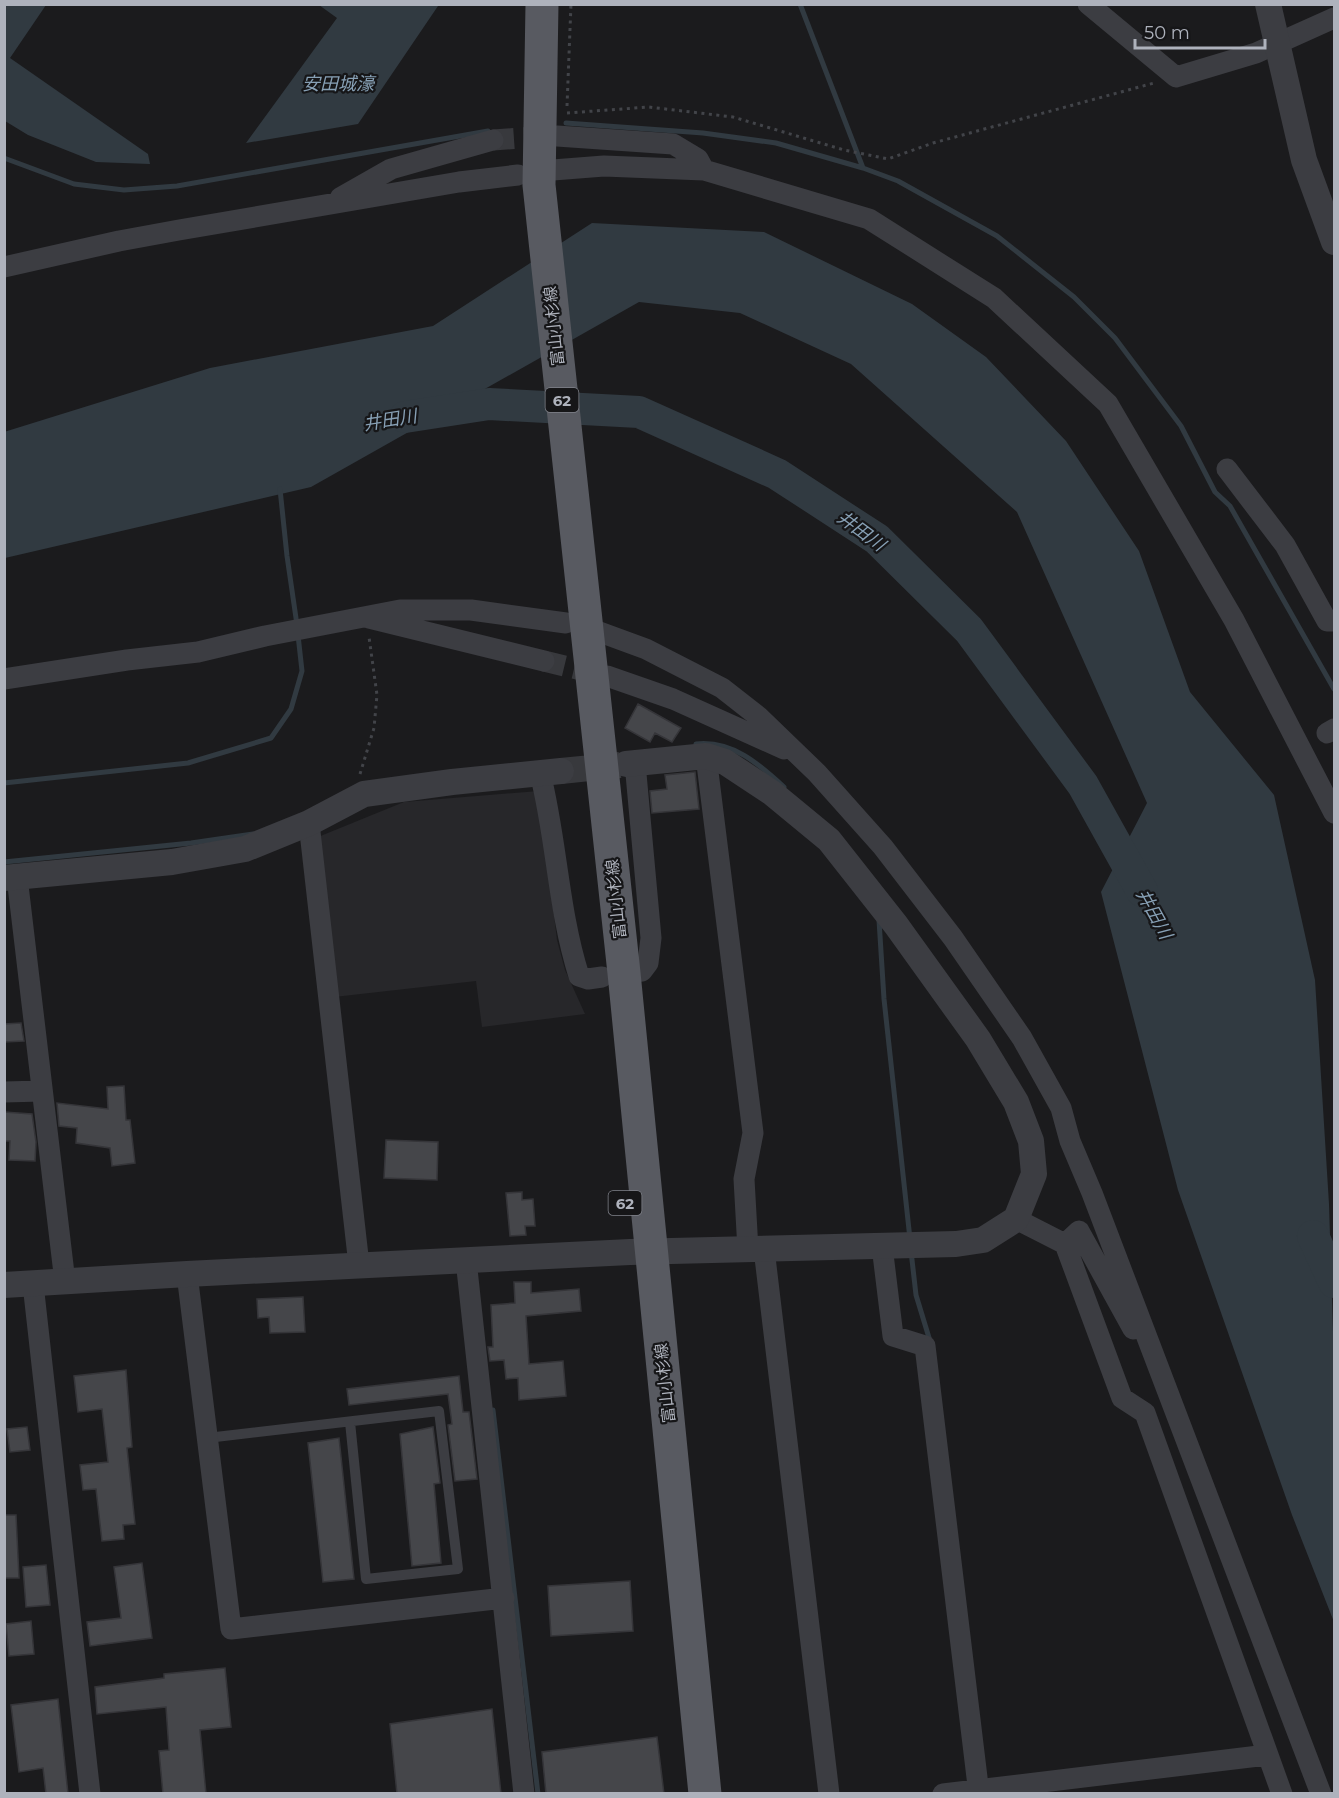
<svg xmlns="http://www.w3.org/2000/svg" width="1339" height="1798" viewBox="0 0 1339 1798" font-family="Montserrat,'Noto Sans JP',sans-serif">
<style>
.built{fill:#27272a}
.water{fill:#313a41}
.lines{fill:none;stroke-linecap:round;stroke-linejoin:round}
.stream{stroke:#313a41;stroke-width:5}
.river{stroke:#313a41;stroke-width:32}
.building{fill:#45464a;stroke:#353539;stroke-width:1.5}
.minor-tunnel{stroke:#38393d;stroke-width:21;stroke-dasharray:21 10;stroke-linecap:butt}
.tertiary-tunnel{stroke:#38393d;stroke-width:26;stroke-dasharray:26 13;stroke-linecap:butt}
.path{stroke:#424449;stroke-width:3;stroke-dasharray:3 4.5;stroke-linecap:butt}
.service{stroke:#3c3d42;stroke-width:10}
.minor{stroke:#3c3d42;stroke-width:21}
.tertiary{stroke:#3c3d42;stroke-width:26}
.primary{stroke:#585a61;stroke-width:33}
.labels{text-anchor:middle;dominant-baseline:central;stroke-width:4.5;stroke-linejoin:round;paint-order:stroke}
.shield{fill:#161618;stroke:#80838b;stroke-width:1.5}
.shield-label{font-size:15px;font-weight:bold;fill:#aeb2bc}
.street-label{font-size:16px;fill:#aeb2bc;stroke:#161618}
.water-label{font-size:18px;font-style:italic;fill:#87a0b5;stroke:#161618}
</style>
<rect width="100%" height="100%" fill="#1b1b1d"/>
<!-- built -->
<path class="built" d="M 539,791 L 557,940 L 565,970 L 585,1014 L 482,1027 L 476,981 L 334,997 L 318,837 L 404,802 Z"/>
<!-- water -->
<path class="water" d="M 4,5 L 46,5 L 10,58 L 148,154 L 150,164 L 96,162 L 28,135 L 5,121 Z
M 436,5 L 438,6 L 358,124 L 246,143 L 337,18 L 319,5 Z
M 592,223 L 764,232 L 912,304 L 986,357 L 1066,441 L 1139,551 L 1190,692 L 1274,795 L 1315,980 L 1329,1204 L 1334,1363 L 1334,1622 L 1292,1515 L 1178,1190 L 1101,892 L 1147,803 L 1017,512 L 851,364 L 740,313 L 639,302 L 311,487 L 5,558 L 4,432 L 210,368 L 433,326 Z"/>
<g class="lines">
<!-- stream -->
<path class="stream" d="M 800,4 L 863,168
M 566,123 L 703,133 L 776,143 L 863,168 L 898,181 L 997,236 L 1074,297 L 1115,338 L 1181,426 L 1215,492 L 1230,506 L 1334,689
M 4,158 L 74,184 L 124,190 L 177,186 L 488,131
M 280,489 L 287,556 L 297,625
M 696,744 C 732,740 759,764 784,787
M 4,783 L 188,763 L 271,738 L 291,709 L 302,671 L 298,635
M 4,862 L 191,843 L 253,834
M 879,920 L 884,999 L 910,1239
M 911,1251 L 916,1295 L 930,1341
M 493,1410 L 538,1794"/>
<!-- river -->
<path class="river" d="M 405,417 L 489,404 L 639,412 L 777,474 L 877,539 L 969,630 L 1083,785 L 1142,891
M 1313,1236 L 1334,1282"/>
</g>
<!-- building -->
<path class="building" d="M 638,704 L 681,728 L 672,742 L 655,733 L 650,742 L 625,728 Z
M 695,772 L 699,809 L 652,813 L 650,791 L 667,789 L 665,775 Z
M 21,1023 L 24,1041 L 4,1042 L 4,1024 Z
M 124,1086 L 126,1120 L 130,1120 L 135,1163 L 112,1166 L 110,1148 L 76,1143 L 77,1128 L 59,1126 L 57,1103 L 108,1109 L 107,1087 Z
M 4,1112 L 32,1114 L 36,1142 L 35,1161 L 9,1160 L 10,1141 L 4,1141 Z
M 386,1140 L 438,1142 L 437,1180 L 384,1178 Z
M 522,1192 L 522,1200 L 533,1199 L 535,1226 L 525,1226 L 526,1235 L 510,1236 L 506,1193 Z
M 514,1282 L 531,1282 L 531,1293 L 579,1289 L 581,1311 L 526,1316 L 529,1364 L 563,1361 L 566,1396 L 519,1400 L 518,1378 L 506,1379 L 504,1360 L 490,1361 L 488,1347 L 493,1347 L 491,1305 L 515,1303 Z
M 303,1297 L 305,1332 L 270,1333 L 269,1317 L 258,1318 L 257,1299 Z
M 126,1370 L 132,1447 L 127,1448 L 135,1524 L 123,1525 L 124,1539 L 102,1541 L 96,1489 L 83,1490 L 80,1465 L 108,1462 L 102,1409 L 78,1412 L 74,1376 Z
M 459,1376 L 463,1412 L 469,1412 L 477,1479 L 455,1481 L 448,1425 L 452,1424 L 448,1394 L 349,1405 L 347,1389 Z
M 27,1427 L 30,1450 L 10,1452 L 7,1429 Z
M 433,1427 L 440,1483 L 434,1484 L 441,1563 L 412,1566 L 400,1434 Z
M 339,1438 L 354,1579 L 323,1582 L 308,1443 Z
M 4,1515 L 16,1515 L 19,1578 L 4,1578 Z
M 142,1563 L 152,1638 L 90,1646 L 87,1622 L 121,1618 L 114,1567 Z
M 46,1565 L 50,1605 L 26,1607 L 23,1567 Z
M 630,1581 L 633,1631 L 551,1636 L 548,1586 Z
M 31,1621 L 34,1654 L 9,1656 L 6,1624 Z
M 225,1668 L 231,1727 L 200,1730 L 206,1794 L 163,1794 L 159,1751 L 169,1750 L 166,1707 L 97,1714 L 95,1687 L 164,1678 L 164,1674 Z
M 58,1699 L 68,1794 L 46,1794 L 43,1768 L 19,1772 L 11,1705 Z
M 492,1709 L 501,1794 L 397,1794 L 390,1724 Z
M 657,1737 L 664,1794 L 546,1794 L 542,1752 Z"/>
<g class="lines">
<!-- minor-tunnel -->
<path class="minor-tunnel" d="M 493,140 L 550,136
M 544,661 L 602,675"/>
<!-- tertiary-tunnel -->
<path class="tertiary-tunnel" d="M 561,771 L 620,765"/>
<!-- path -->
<path class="path" d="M 567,106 L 571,4
M 567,113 L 649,107 L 733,117 L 844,150 L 888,159 L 933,143 L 1154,83
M 360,774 L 374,728 L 377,695 L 369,637"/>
<!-- service -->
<path class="service" d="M 207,1438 L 439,1411 L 458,1569 L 366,1579 L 350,1422"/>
<!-- minor -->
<path class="minor" d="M 1088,4 L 1176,77 L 1256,53 L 1334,18
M 557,136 L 673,144 L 698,159 L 704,170
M 540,171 L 604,166 L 704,170 L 869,219 L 994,298 L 1108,404 L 1234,620 L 1334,813
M 340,198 L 391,169 L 493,140
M 4,267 L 119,241 L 179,230 L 459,182 L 518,175
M 1227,469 L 1285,545 L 1327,621 L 1334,621
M 369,618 L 544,661
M 586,627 L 646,649 L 722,688 L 759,717 L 817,773 L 883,847 L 953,938 L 1022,1038 L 1061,1108 L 1070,1141 L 1092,1193 L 1321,1794
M 607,676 L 673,699 L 784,749
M 4,679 L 127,660 L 198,652 L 265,636 L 400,610 L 471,610 L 566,623
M 1327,733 L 1334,729
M 706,756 L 753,1133 L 744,1179 L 748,1250
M 540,773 C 557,840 558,910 579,976 L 588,979 L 602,977
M 309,823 L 359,1265
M 17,877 L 65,1282
M 624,973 L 642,971 L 648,963 L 651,938 L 635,763
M 4,1092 L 42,1091
M 1016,1219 L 1065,1244 L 1079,1231 L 1133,1329
M 1065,1244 L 1122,1398 L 1145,1413 L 1282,1794
M 882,1246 L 893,1336 L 925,1346 L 979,1794
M 764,1249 L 829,1794
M 466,1260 L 524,1794
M 187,1274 L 231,1629 L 504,1598
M 33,1284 L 90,1794
M 943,1794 L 1267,1755"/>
<!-- tertiary -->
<path class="tertiary" d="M 1268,4 L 1304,160 L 1334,242
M 4,878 L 172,862 L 245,849 L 309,823 L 364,794 L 452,782 L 561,771
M 4,1285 L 187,1274 L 630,1252 L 956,1244 L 983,1240 L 1016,1219 L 1034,1174 L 1031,1141 L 1016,1102 L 978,1039 L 896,925 L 829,840 L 772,793 L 725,762 L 706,756 L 626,764"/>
<!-- primary -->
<path class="primary" d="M 542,4 L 539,185 L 624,973 L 705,1794"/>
</g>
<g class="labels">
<!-- shield labels -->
<g class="shield">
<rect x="545.5" y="388" width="33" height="24" rx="4.5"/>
<rect x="608.5" y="1191" width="33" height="24" rx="4.5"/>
</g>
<g class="shield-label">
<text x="562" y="400">62</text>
<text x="625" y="1203">62</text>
</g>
<!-- street labels -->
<g class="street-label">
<text transform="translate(554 326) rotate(-96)">富山小杉線</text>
<text transform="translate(616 899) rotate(-96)">富山小杉線</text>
<text transform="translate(665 1383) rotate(-96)">富山小杉線</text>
</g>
<!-- water labels -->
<g class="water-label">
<text x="338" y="84">安田城濠</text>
<text transform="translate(390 420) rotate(-9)">井田川</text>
<text transform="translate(861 531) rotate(36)">井田川</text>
<text transform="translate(1154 914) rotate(61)">井田川</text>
</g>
</g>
<!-- border -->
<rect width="1339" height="1798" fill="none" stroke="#aeb2bc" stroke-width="12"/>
<!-- scale -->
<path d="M1135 39v9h130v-9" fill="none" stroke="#aeb2bc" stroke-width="3"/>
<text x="1144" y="39" font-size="18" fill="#aeb2bc" stroke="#161618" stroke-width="4.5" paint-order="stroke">50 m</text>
</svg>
